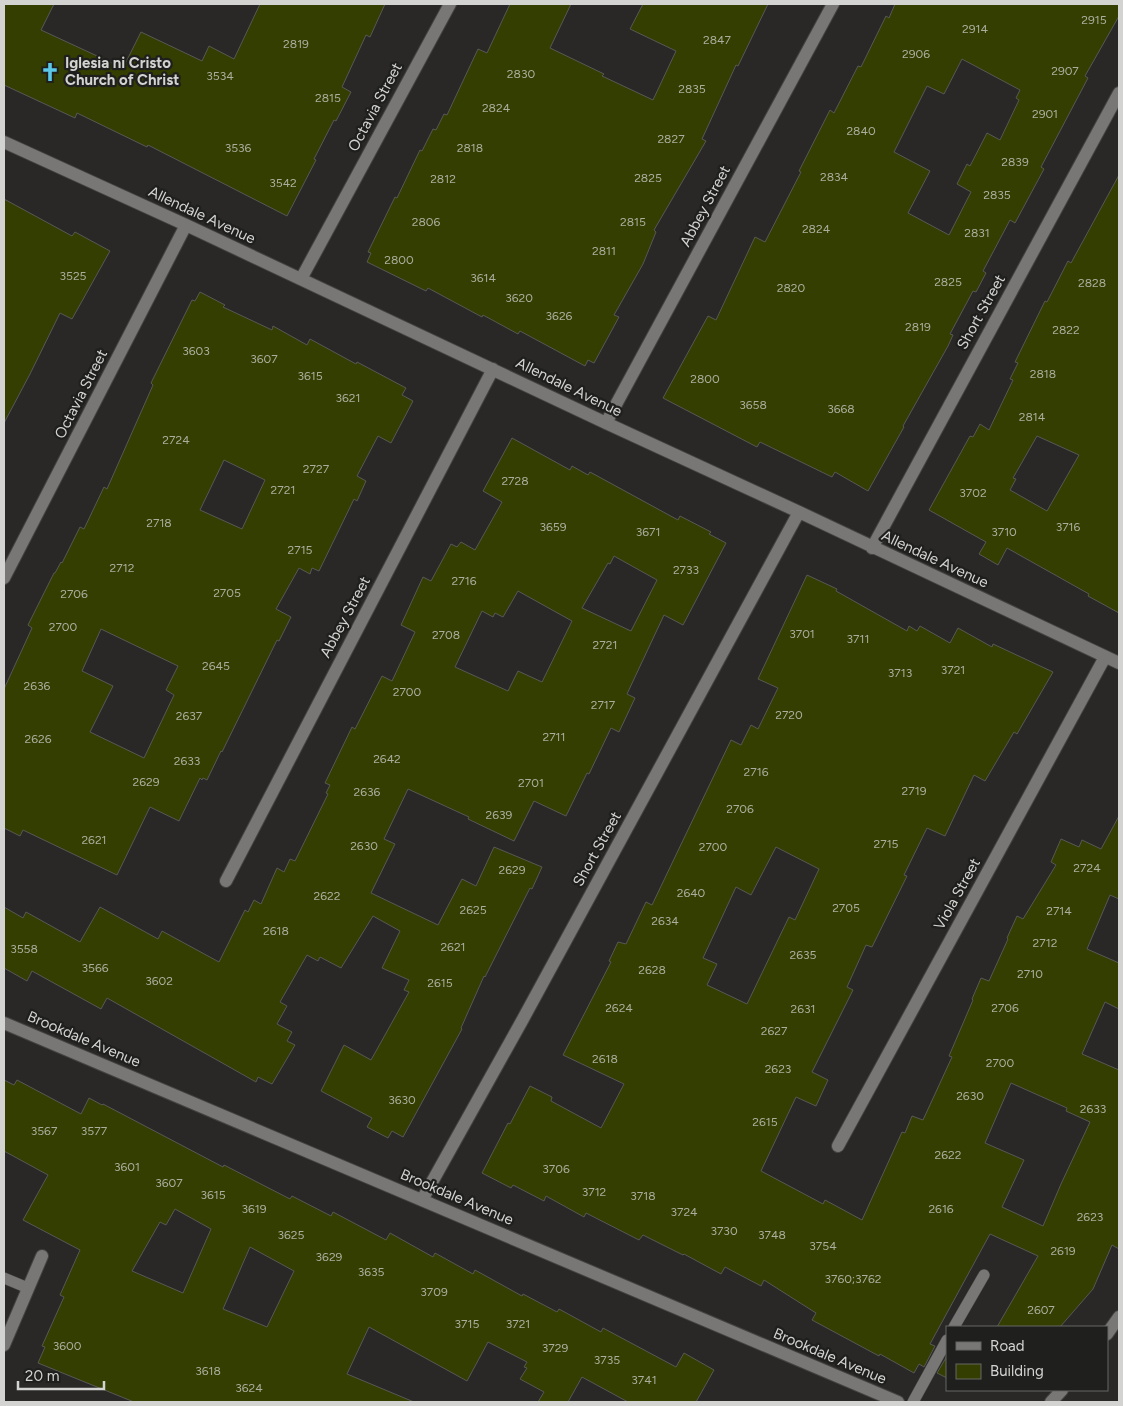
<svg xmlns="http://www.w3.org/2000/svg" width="1123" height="1406" viewBox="0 0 1123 1406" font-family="Figtree,sans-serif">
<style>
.building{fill:#333e00;stroke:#585856;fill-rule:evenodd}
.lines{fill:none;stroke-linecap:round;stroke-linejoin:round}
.lane-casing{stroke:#444341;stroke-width:12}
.street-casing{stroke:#444341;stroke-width:14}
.secondary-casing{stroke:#444341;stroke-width:14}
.lane{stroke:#787775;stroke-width:11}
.street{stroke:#787775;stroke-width:12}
.secondary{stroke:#787775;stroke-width:12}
.labels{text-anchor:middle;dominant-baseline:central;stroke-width:4.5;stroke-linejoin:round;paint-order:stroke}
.number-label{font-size:12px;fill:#abae9d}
.poi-label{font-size:15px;font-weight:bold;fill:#d3d3d1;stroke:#1f1f1d;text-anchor:start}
.street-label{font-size:15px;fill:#d3d3d1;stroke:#1f1f1d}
</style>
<rect width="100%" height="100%" fill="#292826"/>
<!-- building -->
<path class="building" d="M 4,4 L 54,4 L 41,30 L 123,68 L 141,32 L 202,61 L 209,46 L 234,59 L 260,4 L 385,4 L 370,37 L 366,35 L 342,87 L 351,92 L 336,121 L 334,120 L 314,159 L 316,160 L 287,216 L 148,145 L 147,147 L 77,113 L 75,118 L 4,85 Z
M 510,4 L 571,4 L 550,48 L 604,74 L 602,76 L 653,100 L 676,51 L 630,29 L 643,4 L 768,4 L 738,66 L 736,65 L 702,139 L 706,141 L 654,230 L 656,232 L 643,264 L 614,315 L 619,317 L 594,363 L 588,360 L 585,366 L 520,331 L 518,334 L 483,315 L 482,317 L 428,288 L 426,291 L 367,262 L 371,253 L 368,252 L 395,197 L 397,198 L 420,150 L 422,151 L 433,129 L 436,130 L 444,114 L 447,115 L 478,49 L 487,53 Z
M 895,4 L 1119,4 L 1119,16 L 1085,76 L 1088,78 L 1041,167 L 1044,169 L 1015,223 L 1010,220 L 983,271 L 986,273 L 976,292 L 973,291 L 950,334 L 953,335 L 948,346 L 903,426 L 904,427 L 868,491 L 835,472 L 832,477 L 760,442 L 757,447 L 663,398 L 708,316 L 716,320 L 755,237 L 765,242 L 801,172 L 799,171 L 830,110 L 834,113 L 858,66 L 861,67 L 886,16 L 889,18 ZM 962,59 L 1020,90 L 1016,98 L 1019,100 L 1000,140 L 987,133 L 970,166 L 967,164 L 957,184 L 971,192 L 949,235 L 908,213 L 930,171 L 894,152 L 927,86 L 944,94 Z
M 1119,175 L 1119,613 L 1088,596 L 1089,594 L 1007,548 L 998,565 L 979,554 L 986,542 L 929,510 L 970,436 L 973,437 L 980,424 L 989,430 L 1013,380 L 1010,379 L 1018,363 L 1015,362 L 1045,301 L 1047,302 L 1068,261 L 1071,263 ZM 1037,436 L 1079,455 L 1047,511 L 1010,490 L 1016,479 L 1013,478 Z
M 4,199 L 72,236 L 75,232 L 110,251 L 72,319 L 60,313 L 30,374 L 4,423 Z
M 200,292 L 225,305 L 223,307 L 272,330 L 273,326 L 307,345 L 310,339 L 356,364 L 357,362 L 406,388 L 402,395 L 413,401 L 391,443 L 378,436 L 357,476 L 366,481 L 357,501 L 354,499 L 319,571 L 312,568 L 310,574 L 299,568 L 276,609 L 291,617 L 279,641 L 277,640 L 222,752 L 221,751 L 207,780 L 203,778 L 202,780 L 200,778 L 179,821 L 150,807 L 117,875 L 23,830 L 20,836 L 4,828 L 4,689 L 32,628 L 28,625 L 54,573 L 55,573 L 61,562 L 62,563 L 80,527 L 84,529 L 104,487 L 107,489 L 153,385 L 151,383 L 192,300 L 195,301 ZM 224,460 L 265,480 L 242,529 L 200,510 ZM 101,629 L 178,666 L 166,690 L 174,695 L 144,758 L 90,732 L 113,686 L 82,671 Z
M 512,438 L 570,470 L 572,466 L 588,475 L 590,472 L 678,520 L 680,516 L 711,532 L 709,534 L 726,543 L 683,625 L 664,615 L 627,694 L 635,698 L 619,732 L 611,728 L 589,774 L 587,773 L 566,816 L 534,801 L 514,841 L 468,819 L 469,817 L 408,789 L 384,839 L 395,844 L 371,893 L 438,925 L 462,879 L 476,886 L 494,847 L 542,867 L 532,889 L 530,888 L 485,977 L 484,976 L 461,1028 L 462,1029 L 403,1137 L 392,1131 L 388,1138 L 367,1127 L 372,1118 L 321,1091 L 344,1045 L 371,1060 L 409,992 L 404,990 L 409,980 L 382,968 L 400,931 L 373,916 L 341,968 L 320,957 L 318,961 L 307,955 L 280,1002 L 287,1006 L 277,1024 L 292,1032 L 287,1041 L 295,1045 L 272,1084 L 258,1077 L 256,1082 L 107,998 L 101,1009 L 32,971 L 27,981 L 4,968 L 4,907 L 23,918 L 26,912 L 80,942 L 100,907 L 158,939 L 162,931 L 219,962 L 245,910 L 248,912 L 254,900 L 261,904 L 277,868 L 284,872 L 290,859 L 295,861 L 328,794 L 326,793 L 330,785 L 325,783 L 352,727 L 355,729 L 382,676 L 392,681 L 415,632 L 401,625 L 423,577 L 431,581 L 451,544 L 457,547 L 461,542 L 475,550 L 502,502 L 483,491 ZM 614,556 L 657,580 L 631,631 L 582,608 L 608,563 L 610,564 ZM 518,591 L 572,621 L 542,682 L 518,671 L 508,691 L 455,667 L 482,611 L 493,617 L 495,613 L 503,617 Z
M 807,575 L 837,589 L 836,591 L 907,631 L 909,626 L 917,631 L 920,626 L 950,643 L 958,628 L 992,647 L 993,644 L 1053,672 L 1017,734 L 1014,732 L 985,781 L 974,775 L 945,836 L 927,828 L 904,875 L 907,876 L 872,947 L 866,945 L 847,987 L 853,990 L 812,1072 L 828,1080 L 816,1106 L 796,1097 L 761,1171 L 823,1204 L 825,1200 L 862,1220 L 902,1132 L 905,1133 L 912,1116 L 923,1120 L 952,1057 L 949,1056 L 973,1000 L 972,999 L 981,978 L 989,981 L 1008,939 L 1007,938 L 1017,916 L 1023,919 L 1056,865 L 1051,862 L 1061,839 L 1079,847 L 1082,840 L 1101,849 L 1119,816 L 1119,899 L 1110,895 L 1087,949 L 1119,963 L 1119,1009 L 1105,1002 L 1082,1054 L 1119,1070 L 1119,1249 L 1112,1245 L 1093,1289 L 1060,1327 L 997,1327 L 1038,1256 L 990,1234 L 930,1344 L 935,1346 L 924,1367 L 919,1364 L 914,1373 L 880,1354 L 879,1356 L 812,1320 L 816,1313 L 764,1280 L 761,1286 L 725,1267 L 721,1274 L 684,1254 L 683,1255 L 643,1235 L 639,1240 L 586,1213 L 584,1217 L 546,1196 L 544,1201 L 513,1185 L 511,1188 L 482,1173 L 508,1123 L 510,1124 L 530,1086 L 552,1097 L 551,1101 L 601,1128 L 624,1084 L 563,1055 L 611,962 L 609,961 L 618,942 L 626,944 L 646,902 L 652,905 L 731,740 L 741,745 L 751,725 L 758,729 L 778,688 L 758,679 ZM 776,847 L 819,869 L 795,920 L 789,917 L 747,1004 L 707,985 L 717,964 L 703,958 L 736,887 L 751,895 ZM 1011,1083 L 1067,1108 L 1066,1111 L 1090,1122 L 1061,1184 L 1043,1226 L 1002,1207 L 1024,1160 L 985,1143 Z
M 4,1080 L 14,1085 L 17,1080 L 81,1114 L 89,1098 L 102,1105 L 103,1104 L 223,1167 L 224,1165 L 290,1199 L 292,1196 L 331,1216 L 333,1212 L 386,1240 L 390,1233 L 433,1257 L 435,1253 L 473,1274 L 475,1270 L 522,1296 L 523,1294 L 557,1312 L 559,1309 L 601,1332 L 603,1328 L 676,1367 L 684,1353 L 714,1370 L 696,1402 L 628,1402 L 582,1377 L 568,1402 L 538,1402 L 544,1392 L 520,1379 L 527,1368 L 524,1367 L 527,1362 L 488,1342 L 467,1381 L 369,1327 L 347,1374 L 414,1402 L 134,1402 L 38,1363 L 45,1347 L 42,1346 L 64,1297 L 60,1295 L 80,1250 L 23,1220 L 48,1175 L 4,1151 ZM 175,1209 L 211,1229 L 183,1293 L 132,1271 L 160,1222 L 166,1225 ZM 250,1247 L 294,1271 L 267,1327 L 223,1309 Z
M 947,1356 L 947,1378 L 937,1373 Z"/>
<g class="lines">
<!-- lane casing -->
<g class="lane-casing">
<path id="lane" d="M 4,1278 L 28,1288
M 954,1327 L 984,1275
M 913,1402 L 947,1340"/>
</g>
<!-- street casing -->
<g class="street-casing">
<path id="street" d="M 4,142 L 186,225 L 606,423 L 799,512 L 1119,663
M 301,279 L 450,4
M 606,423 L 833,4
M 872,548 L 1119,93
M 4,578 L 186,225
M 226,881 L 493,369
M 4,1023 L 898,1402
M 838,1146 L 1105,657
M 422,1200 L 523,1019 L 799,512
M 4,1345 L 42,1256"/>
</g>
<!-- secondary casing -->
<g class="secondary-casing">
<path id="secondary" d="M 1107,1334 L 1119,1317
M 1051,1402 L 1062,1390"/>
</g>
<!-- lane -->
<use href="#lane" class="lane"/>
<!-- street -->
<use href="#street" class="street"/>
<!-- secondary -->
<use href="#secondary" class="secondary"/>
</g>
<!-- icons -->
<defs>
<g id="church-bare" transform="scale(1.5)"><path d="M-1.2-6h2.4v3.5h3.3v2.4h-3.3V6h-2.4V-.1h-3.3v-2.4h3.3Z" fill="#5bc8e7" stroke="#1f1f1d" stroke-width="2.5" paint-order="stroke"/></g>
</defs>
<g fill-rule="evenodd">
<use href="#church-bare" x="50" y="72"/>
</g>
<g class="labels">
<!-- number labels -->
<g class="number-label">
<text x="1094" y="20">2915</text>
<text x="975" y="29">2914</text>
<text x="717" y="40">2847</text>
<text x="296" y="44">2819</text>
<text x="916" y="54">2906</text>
<text x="1065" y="71">2907</text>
<text x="521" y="74">2830</text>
<text x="220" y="76">3534</text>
<text x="692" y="89">2835</text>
<text x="328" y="98">2815</text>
<text x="496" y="108">2824</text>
<text x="1045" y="114">2901</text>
<text x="861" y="131">2840</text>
<text x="671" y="139">2827</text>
<text x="238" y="148">3536</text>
<text x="470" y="148">2818</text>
<text x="1015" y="162">2839</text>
<text x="834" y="177">2834</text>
<text x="648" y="178">2825</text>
<text x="443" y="179">2812</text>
<text x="283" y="183">3542</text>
<text x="997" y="195">2835</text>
<text x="426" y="222">2806</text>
<text x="633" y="222">2815</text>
<text x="816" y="229">2824</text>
<text x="977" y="233">2831</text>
<text x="604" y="251">2811</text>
<text x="399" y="260">2800</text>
<text x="73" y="276">3525</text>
<text x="483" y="278">3614</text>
<text x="948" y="282">2825</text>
<text x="1092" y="283">2828</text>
<text x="791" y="288">2820</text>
<text x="519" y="298">3620</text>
<text x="559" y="316">3626</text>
<text x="918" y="327">2819</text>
<text x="1066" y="330">2822</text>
<text x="196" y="351">3603</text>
<text x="264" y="359">3607</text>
<text x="1043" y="374">2818</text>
<text x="310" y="376">3615</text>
<text x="705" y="379">2800</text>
<text x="348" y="398">3621</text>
<text x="753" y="405">3658</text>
<text x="841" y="409">3668</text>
<text x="1032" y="417">2814</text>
<text x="176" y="440">2724</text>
<text x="316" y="469">2727</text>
<text x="515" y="481">2728</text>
<text x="283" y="490">2721</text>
<text x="973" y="493">3702</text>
<text x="159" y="523">2718</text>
<text x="553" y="527">3659</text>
<text x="1068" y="527">3716</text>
<text x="648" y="532">3671</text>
<text x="1004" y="532">3710</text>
<text x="300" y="550">2715</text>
<text x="122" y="568">2712</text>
<text x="686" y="570">2733</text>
<text x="464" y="581">2716</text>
<text x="227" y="593">2705</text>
<text x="74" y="594">2706</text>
<text x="63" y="627">2700</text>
<text x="802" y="634">3701</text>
<text x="446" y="635">2708</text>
<text x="858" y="639">3711</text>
<text x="605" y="645">2721</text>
<text x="216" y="666">2645</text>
<text x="953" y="670">3721</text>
<text x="900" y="673">3713</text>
<text x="37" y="686">2636</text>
<text x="407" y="692">2700</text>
<text x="603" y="705">2717</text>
<text x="789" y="715">2720</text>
<text x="189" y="716">2637</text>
<text x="554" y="737">2711</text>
<text x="38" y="739">2626</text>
<text x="387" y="759">2642</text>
<text x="187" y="761">2633</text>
<text x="756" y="772">2716</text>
<text x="146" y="782">2629</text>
<text x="531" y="783">2701</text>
<text x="914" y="791">2719</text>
<text x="367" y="792">2636</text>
<text x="740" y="809">2706</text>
<text x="499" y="815">2639</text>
<text x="94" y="840">2621</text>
<text x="886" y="844">2715</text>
<text x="364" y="846">2630</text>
<text x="713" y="847">2700</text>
<text x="1087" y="868">2724</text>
<text x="512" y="870">2629</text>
<text x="691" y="893">2640</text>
<text x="327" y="896">2622</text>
<text x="846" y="908">2705</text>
<text x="473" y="910">2625</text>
<text x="1059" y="911">2714</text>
<text x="665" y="921">2634</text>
<text x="276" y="931">2618</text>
<text x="1045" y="943">2712</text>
<text x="453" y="947">2621</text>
<text x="24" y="949">3558</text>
<text x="803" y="955">2635</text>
<text x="95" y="968">3566</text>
<text x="652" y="970">2628</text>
<text x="1030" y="974">2710</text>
<text x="159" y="981">3602</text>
<text x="440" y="983">2615</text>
<text x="619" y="1008">2624</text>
<text x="1005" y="1008">2706</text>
<text x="803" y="1009">2631</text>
<text x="774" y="1031">2627</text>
<text x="605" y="1059">2618</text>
<text x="1000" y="1063">2700</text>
<text x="778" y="1069">2623</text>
<text x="970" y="1096">2630</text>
<text x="402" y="1100">3630</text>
<text x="1093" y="1109">2633</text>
<text x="765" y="1122">2615</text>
<text x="44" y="1131">3567</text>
<text x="94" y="1131">3577</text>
<text x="948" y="1155">2622</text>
<text x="127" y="1167">3601</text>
<text x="556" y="1169">3706</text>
<text x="169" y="1183">3607</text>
<text x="594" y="1192">3712</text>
<text x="213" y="1195">3615</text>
<text x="643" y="1196">3718</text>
<text x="254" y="1209">3619</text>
<text x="941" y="1209">2616</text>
<text x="684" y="1212">3724</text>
<text x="1090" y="1217">2623</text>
<text x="724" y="1231">3730</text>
<text x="291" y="1235">3625</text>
<text x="772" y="1235">3748</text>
<text x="823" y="1246">3754</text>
<text x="1063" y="1251">2619</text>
<text x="329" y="1257">3629</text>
<text x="371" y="1272">3635</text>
<text x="853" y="1279">3760;3762</text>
<text x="434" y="1292">3709</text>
<text x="1041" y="1310">2607</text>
<text x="467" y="1324">3715</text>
<text x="518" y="1324">3721</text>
<text x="67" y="1346">3600</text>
<text x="555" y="1348">3729</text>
<text x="607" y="1360">3735</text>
<text x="208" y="1371">3618</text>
<text x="644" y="1380">3741</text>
<text x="249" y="1388">3624</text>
</g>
<!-- poi labels -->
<g class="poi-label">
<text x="65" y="63">Iglesia ni Cristo<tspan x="65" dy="17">Church of Christ</tspan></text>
</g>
<!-- street labels -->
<g class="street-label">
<text transform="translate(375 107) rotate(-62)">Octavia Street</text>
<text transform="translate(705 206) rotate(-62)">Abbey Street</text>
<text transform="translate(202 215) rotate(25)">Allendale Avenue</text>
<text transform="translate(981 312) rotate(-61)">Short Street</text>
<text transform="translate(569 387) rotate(26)">Allendale Avenue</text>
<text transform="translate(81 394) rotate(-63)">Octavia Street</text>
<text transform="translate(935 559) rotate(25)">Allendale Avenue</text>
<text transform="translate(345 617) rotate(-62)">Abbey Street</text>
<text transform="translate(597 849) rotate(-61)">Short Street</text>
<text transform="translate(957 894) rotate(-61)">Viola Street</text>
<text transform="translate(84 1039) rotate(23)">Brookdale Avenue</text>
<text transform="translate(457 1197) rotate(23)">Brookdale Avenue</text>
<text transform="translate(830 1356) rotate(23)">Brookdale Avenue</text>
</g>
</g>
<!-- border -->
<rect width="1123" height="1406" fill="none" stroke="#d3d3d1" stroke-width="10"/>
<!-- legend -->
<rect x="946" y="1326" width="162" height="65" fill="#1f1f1d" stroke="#676765"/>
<rect x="956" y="1342" width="25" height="8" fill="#787775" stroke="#676765"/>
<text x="990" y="1351" font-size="15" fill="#d3d3d1">Road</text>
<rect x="956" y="1364" width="25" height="15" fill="#333e00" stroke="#676765"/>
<text x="990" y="1376" font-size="15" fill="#d3d3d1">Building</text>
<!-- scale -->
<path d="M18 1381v8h86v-8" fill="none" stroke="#d3d3d1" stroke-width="2.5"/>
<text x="25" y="1381" font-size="15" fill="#d3d3d1" stroke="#1f1f1d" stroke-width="4" paint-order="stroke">20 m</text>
</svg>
